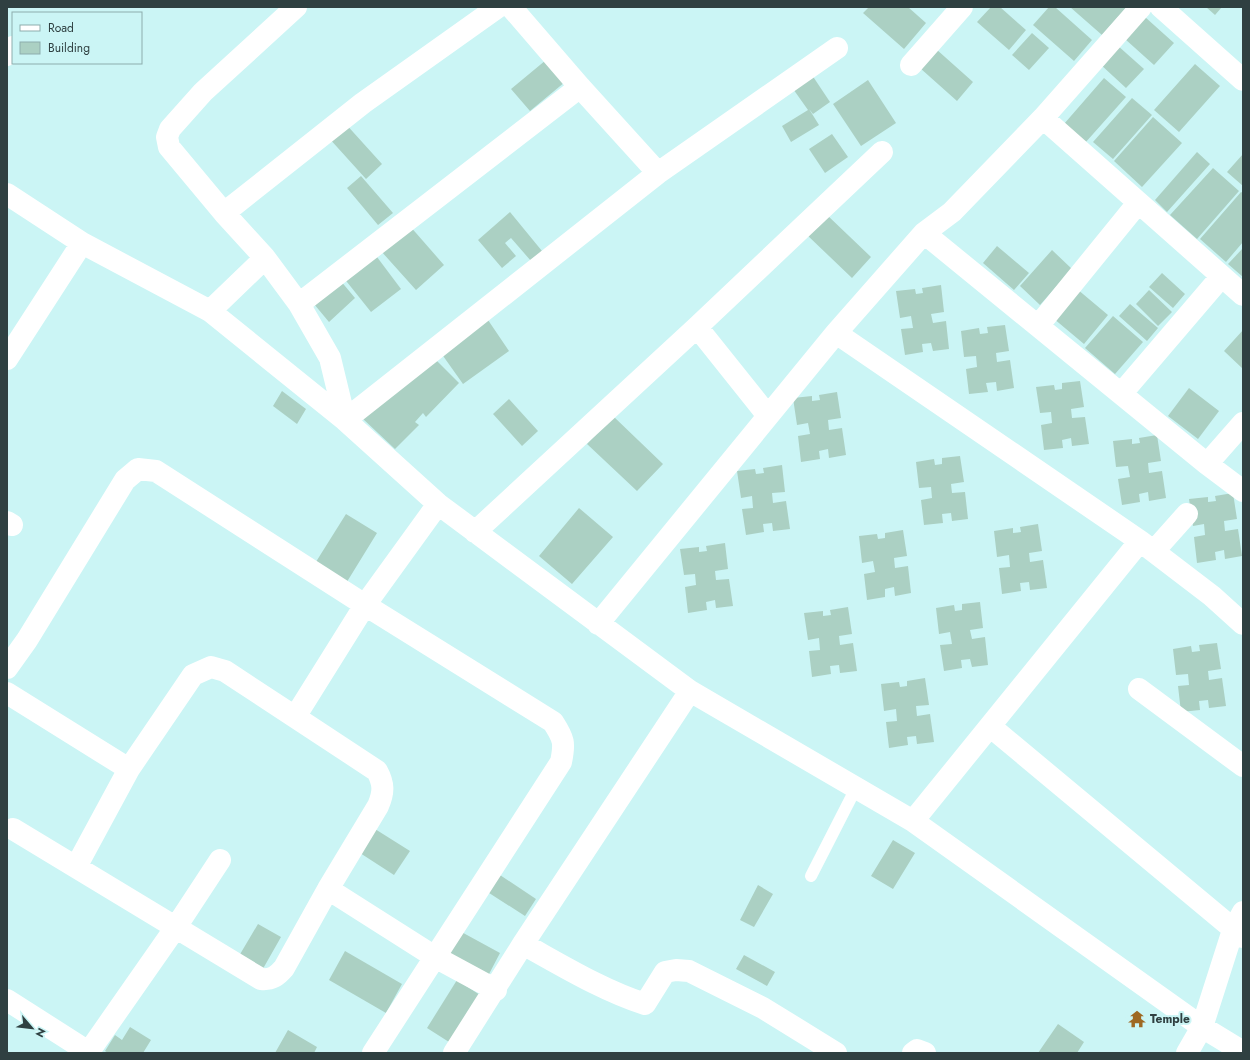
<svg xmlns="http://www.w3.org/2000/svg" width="1250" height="1060" viewBox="0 0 1250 1060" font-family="Jost,sans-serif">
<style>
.building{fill:#abd0c3}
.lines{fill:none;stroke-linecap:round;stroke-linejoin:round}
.lane{stroke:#fff;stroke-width:12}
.street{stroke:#fff;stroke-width:22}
.labels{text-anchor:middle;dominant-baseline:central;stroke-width:4;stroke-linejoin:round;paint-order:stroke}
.poi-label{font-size:12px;font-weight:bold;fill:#2f4041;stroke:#cbf5f5;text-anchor:start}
</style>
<rect width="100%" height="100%" fill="#cbf5f5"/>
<!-- building -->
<path class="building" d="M 869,7 L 908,7 L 926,23 L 904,49 L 863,13 Z
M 991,7 L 1000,7 L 1026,30 L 1009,50 L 977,22 Z
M 1049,7 L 1055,7 L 1092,40 L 1074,61 L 1033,25 Z
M 1070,7 L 1125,7 L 1126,8 L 1102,35 Z
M 1206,7 L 1222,7 L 1215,15 Z
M 1145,17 L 1174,43 L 1154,65 L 1125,39 Z
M 1032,33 L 1049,48 L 1029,70 L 1012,55 Z
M 1117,45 L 1144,69 L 1126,88 L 1100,64 Z
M 936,49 L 973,82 L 957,101 L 920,68 Z
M 546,60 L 565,82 L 530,111 L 511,89 Z
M 1195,64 L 1220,86 L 1179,132 L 1154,110 Z
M 810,72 L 830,102 L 813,114 L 809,109 L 819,125 L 791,142 L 782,126 L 808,110 L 791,86 Z
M 1104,78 L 1126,97 L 1085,143 L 1064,124 Z
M 868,80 L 896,123 L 861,146 L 833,104 Z
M 1132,98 L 1152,115 L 1113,159 L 1093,142 Z
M 1153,117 L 1182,143 L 1142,187 L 1114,161 Z
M 344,122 L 382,164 L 366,179 L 328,137 Z
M 832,134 L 848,157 L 825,173 L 809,149 Z
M 1197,152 L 1210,164 L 1167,212 L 1155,200 Z
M 1243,154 L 1243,186 L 1227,172 Z
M 1213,168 L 1239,191 L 1197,239 L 1170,215 Z
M 361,176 L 393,213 L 378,225 L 347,188 Z
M 1241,192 L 1243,193 L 1243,242 L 1226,262 L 1200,239 Z
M 510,212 L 542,251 L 531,261 L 511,238 L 505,243 L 516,256 L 502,268 L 478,240 Z
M 826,214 L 871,257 L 852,278 L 806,234 Z
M 409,225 L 444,265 L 416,290 L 381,251 Z
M 997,246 L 1029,273 L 1014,290 L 983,263 Z
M 1243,248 L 1243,277 L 1228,264 Z
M 1052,250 L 1072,269 L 1040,305 L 1020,286 Z
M 374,253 L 401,289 L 371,312 L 343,277 Z
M 1162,273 L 1185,294 L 1173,308 L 1149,287 Z
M 340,280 L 355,298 L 329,322 L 314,304 Z
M 941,285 L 944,312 L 931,314 L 933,323 L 946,321 L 949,349 L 933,351 L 931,343 L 922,344 L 923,352 L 905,355 L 901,329 L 913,328 L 911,316 L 900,318 L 896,291 L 915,289 L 916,294 L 923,293 L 922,288 Z
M 1077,289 L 1108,315 L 1084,344 L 1053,318 Z
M 1149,290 L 1172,312 L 1158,326 L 1136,304 Z
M 1130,304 L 1158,328 L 1147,341 L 1119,316 Z
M 1113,316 L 1143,342 L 1115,374 L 1085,348 Z
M 488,320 L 509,351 L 463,384 L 441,353 Z
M 1005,325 L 1009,351 L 996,353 L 997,362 L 1010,360 L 1014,388 L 997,391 L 996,382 L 986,383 L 988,392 L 969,394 L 966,369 L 977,367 L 976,356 L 964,357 L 961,331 L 979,328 L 980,334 L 988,333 L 987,327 Z
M 1243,330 L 1243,369 L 1224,351 Z
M 433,357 L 459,383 L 426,417 L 423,413 L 415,422 L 419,425 L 395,449 L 362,418 Z
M 1080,381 L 1084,407 L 1071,409 L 1072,418 L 1085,417 L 1089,444 L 1072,446 L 1071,438 L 1062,440 L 1063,448 L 1044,450 L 1041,425 L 1052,423 L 1051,412 L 1040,413 L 1036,387 L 1054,385 L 1055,390 L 1062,389 L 1062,383 Z
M 1189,388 L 1219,411 L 1198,439 L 1168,416 Z
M 282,391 L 306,409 L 297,424 L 273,406 Z
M 837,392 L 841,418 L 828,420 L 829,430 L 842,428 L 846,455 L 829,458 L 828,449 L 819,451 L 820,459 L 801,462 L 798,436 L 810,434 L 808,423 L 797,425 L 793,398 L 812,396 L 812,401 L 820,400 L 819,395 Z
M 509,399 L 538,431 L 522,446 L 493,414 Z
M 613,416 L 663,464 L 637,491 L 587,444 Z
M 1157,435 L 1161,461 L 1148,463 L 1149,473 L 1162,471 L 1166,498 L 1149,501 L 1148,492 L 1139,494 L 1140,502 L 1122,505 L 1118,479 L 1130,477 L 1128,466 L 1116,467 L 1113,441 L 1132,439 L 1132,444 L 1140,443 L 1139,438 Z
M 960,456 L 964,482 L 951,484 L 952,493 L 965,492 L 968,519 L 952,521 L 951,513 L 942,514 L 943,523 L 924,525 L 921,500 L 932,498 L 931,487 L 919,488 L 916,462 L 934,459 L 935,465 L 942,464 L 942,458 Z
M 782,465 L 785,492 L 772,493 L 773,503 L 786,501 L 790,529 L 773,531 L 772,523 L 763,524 L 764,532 L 746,535 L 742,509 L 753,508 L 752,496 L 741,498 L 737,471 L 755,469 L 756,474 L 764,473 L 763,468 Z
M 1233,493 L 1237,519 L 1224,521 L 1225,531 L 1238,529 L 1242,556 L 1225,559 L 1224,550 L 1215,552 L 1216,560 L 1197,563 L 1194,537 L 1205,535 L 1204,524 L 1193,526 L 1189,499 L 1208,497 L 1208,502 L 1216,501 L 1215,496 Z
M 579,508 L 613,537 L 572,584 L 539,556 Z
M 346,514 L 377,533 L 345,585 L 314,565 Z
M 1038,524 L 1042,551 L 1029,553 L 1030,562 L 1043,560 L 1047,588 L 1030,590 L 1029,582 L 1020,583 L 1021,591 L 1002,594 L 999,568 L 1010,567 L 1009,555 L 997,557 L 994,531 L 1013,528 L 1013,533 L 1021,532 L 1020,527 Z
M 903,530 L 907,556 L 894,558 L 895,568 L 908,566 L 911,593 L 895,596 L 894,587 L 885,589 L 885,597 L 867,600 L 864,574 L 875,572 L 873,561 L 862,563 L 859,536 L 877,534 L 878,539 L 885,538 L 885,533 Z
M 725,543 L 728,569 L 715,571 L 716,580 L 729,579 L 733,606 L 716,608 L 715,600 L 706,602 L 707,610 L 688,613 L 685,587 L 696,585 L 695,574 L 684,575 L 680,549 L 699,547 L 699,552 L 707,551 L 706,546 Z
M 980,602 L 983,628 L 970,630 L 972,639 L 985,637 L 988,665 L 972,667 L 970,659 L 961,660 L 962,668 L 944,671 L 940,645 L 952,644 L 950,632 L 939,634 L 936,608 L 954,605 L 955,611 L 962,610 L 962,604 Z
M 848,607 L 852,634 L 839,636 L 840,645 L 853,643 L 857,671 L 840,673 L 839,665 L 830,666 L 831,674 L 812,677 L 809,651 L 820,650 L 819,638 L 808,640 L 804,613 L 823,611 L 823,616 L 831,615 L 830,610 Z
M 1217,643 L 1221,669 L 1208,671 L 1209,680 L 1222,678 L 1226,706 L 1209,708 L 1208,700 L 1199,701 L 1200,710 L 1181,712 L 1178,686 L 1189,685 L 1188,674 L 1176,675 L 1173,649 L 1191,646 L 1192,652 L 1200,651 L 1199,645 Z
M 925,678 L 929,705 L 916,706 L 917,716 L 930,714 L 934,742 L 917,744 L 916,736 L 907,737 L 908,745 L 889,748 L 886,722 L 897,721 L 896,709 L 884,711 L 881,684 L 899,682 L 900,687 L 907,686 L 907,681 Z
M 375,829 L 410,851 L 394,875 L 360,853 Z
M 893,840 L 915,853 L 893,889 L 871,876 Z
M 497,873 L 536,899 L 525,916 L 486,891 Z
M 758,885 L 773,894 L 754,927 L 740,920 Z
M 258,924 L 281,937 L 260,974 L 236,961 Z
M 456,929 L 500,953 L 488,976 L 444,953 Z
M 345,951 L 402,984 L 386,1013 L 329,980 Z
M 744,955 L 775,972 L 767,986 L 736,969 Z
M 457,980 L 480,995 L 449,1042 L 427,1028 Z
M 1058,1024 L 1084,1042 L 1077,1053 L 1038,1053 Z
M 130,1027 L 151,1040 L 143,1053 L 108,1053 L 105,1051 L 115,1035 L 122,1040 Z
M 288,1030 L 317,1047 L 314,1053 L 275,1053 Z"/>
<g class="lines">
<!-- lane -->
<path class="lane" d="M 811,876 L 856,788"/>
<!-- street -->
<path class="street" d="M 511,7 L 580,87 L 658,173
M 1161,7 L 1243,80
M 7,55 L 13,47
M 911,65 L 962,7
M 1043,118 L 1243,295
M 7,194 L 82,243 L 210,311 L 345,420 L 438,504 L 690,691 L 913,821 L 1202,1027 L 1243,1052
M 224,213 L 169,147 L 167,137 L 170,129 L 203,92 L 296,7
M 924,233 L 1207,464 L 1243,491
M 265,258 L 299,304 L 330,358 L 345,420 L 658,173 L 837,48
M 299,304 L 580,87
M 210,311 L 265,258 L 224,213 L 363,103 L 498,7
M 1038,326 L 1138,203
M 697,327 L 768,416
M 836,333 L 1140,541 L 1212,596 L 1243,624
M 7,359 L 82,243
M 1121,394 L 1221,277
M 1207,464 L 1243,423
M 7,522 L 12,525
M 475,532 L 697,327 L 882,152
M 1154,551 L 1187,514
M 598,624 L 836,333 L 924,233 L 952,212 L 1043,118 L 1141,7
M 7,668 L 27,640 L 125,480 L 138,469 L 156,471 L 365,605 L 553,722 C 564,739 565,743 561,762 L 373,1053
M 1139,689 L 1243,766
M 7,693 L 129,769
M 991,727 L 1243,937
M 913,821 L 1140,541
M 13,829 L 261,979 C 272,980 277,976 284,968 L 328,889 L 378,806 C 384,792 384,784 377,771 L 295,717
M 76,867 L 129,769 L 193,675 L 211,667 L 225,671 L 295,717 L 365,605 L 438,504
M 328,889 L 435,957 L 496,990
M 523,944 C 563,966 602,990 645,1004 L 665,972 L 676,970 L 689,971 L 763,1008 L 836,1053
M 7,1000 L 90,1053
M 88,1053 L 176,927 L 220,860
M 454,1053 L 523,944 L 690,691
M 913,1053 L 917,1050 L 925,1053
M 1187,1053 L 1202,1027 L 1233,930 L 1243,912"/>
</g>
<!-- icons -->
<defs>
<g id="temple-bare" transform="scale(1.38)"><path d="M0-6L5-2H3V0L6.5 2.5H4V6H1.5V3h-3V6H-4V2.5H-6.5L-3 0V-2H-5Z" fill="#9e6822" stroke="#cbf5f5" stroke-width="2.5" paint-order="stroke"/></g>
</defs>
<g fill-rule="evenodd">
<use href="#temple-bare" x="1137" y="1019"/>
</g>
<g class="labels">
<!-- poi labels -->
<g class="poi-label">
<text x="1150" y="1019">Temple</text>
</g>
</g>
<!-- border -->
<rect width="1250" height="1060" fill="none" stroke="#2f4041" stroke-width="16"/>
<!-- legend -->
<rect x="12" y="12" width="130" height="52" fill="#cbf5f5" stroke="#8dadad"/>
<rect x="20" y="25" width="20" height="6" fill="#ffffff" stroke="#8dadad"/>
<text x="48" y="32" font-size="12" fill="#2f4041">Road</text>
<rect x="20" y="42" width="20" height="12" fill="#abd0c3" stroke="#8dadad"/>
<text x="48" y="52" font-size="12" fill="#2f4041">Building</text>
<!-- north arrow -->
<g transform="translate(32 1028) rotate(118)" stroke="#cbf5f5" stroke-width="3" paint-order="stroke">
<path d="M0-3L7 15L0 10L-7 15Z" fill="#2f4041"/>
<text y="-6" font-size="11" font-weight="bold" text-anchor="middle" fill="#2f4041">N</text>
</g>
</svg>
